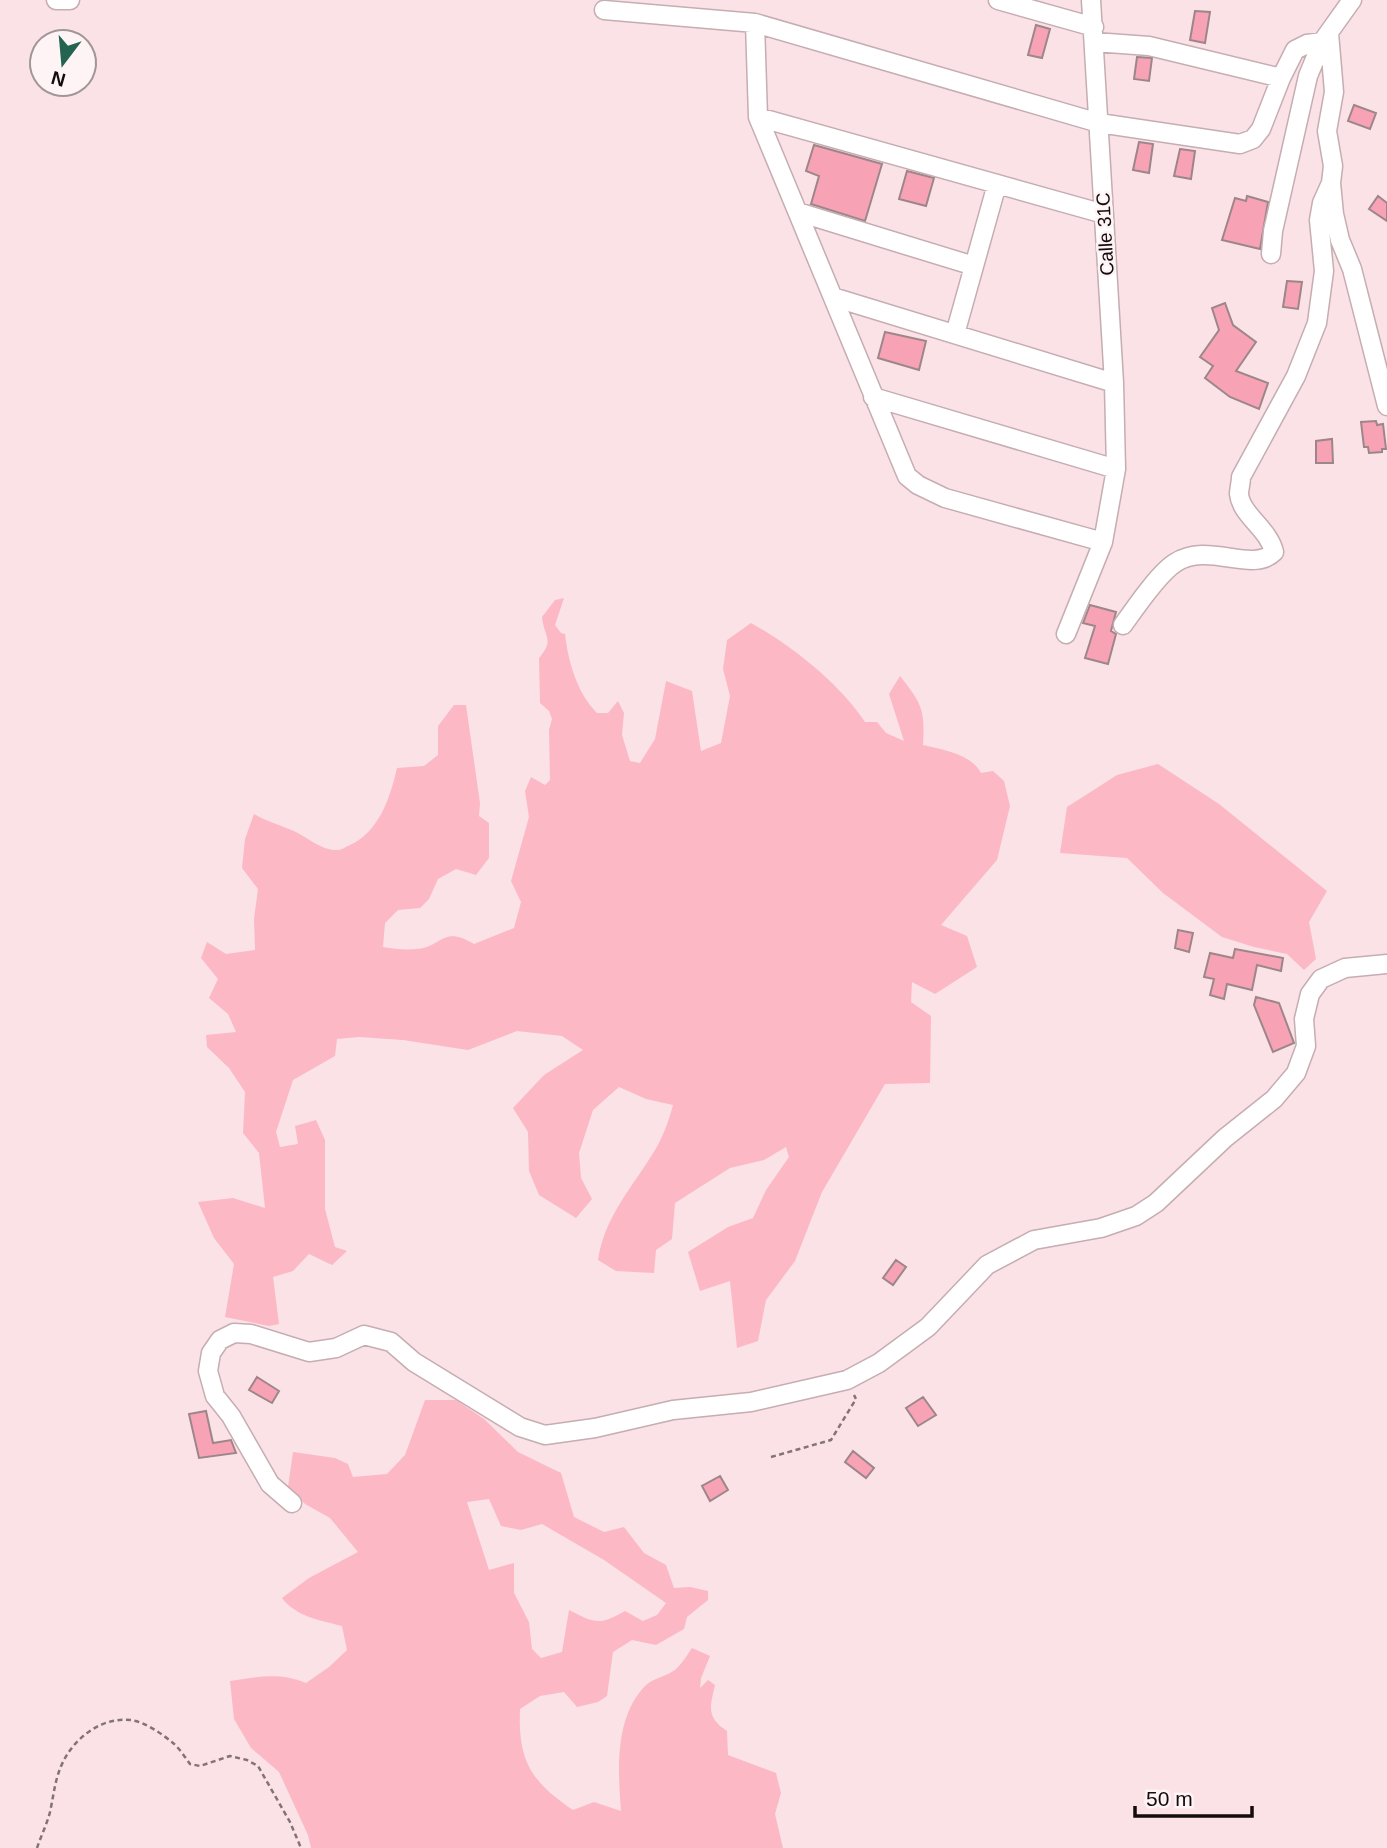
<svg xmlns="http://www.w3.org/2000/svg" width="1387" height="1848" viewBox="0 0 1387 1848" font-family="Helvetica,sans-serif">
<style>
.green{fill:#fcb8c5;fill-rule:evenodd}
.building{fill:#f8a3b5;stroke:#9d868a;stroke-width:2}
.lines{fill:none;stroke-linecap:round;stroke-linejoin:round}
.street-casing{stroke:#c5adb1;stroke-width:21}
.path{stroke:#837375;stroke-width:2.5;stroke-dasharray:5 3.5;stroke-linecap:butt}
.street{stroke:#fff;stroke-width:18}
.labels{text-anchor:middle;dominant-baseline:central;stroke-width:5;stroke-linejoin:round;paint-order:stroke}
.street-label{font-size:19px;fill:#130b0c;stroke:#fef3f5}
</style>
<rect width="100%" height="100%" fill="#fbe2e6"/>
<!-- green -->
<path class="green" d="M 564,598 L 555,625 L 561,633 L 565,634 C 568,661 577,693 597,713 L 608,713 L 618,701 L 624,713 L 622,735 L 630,761 L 640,763 L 655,739 L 666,681 L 692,691 L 701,751 L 721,743 L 730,696 L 723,669 L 727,640 L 751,623 C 791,645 840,684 865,722 L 877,722 L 886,733 L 904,741 L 889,694 L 900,676 C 922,704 925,709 923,745 C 944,750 971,754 981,773 L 993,771 L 1004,781 L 1010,806 L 997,860 L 941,925 L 967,936 L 977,967 L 935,994 L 912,982 L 911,1002 L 931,1016 L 930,1083 L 885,1084 L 822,1192 L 795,1261 L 766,1300 L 758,1341 L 737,1348 L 730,1281 L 700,1291 L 688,1252 L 728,1227 L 753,1218 L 766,1190 L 789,1157 L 786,1147 L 764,1160 L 730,1168 L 675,1203 L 672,1239 L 656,1250 L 654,1273 L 616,1271 L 598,1260 C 605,1215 633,1187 655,1150 C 663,1137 669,1120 673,1105 L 646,1099 L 619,1087 L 593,1110 L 579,1153 L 581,1178 L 592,1199 L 576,1218 L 539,1195 L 529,1171 L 528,1132 L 513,1108 L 544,1075 L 583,1050 L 562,1036 L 517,1031 L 468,1050 L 403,1040 L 359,1037 L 337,1039 L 335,1056 L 293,1080 L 276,1132 L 280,1147 L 298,1144 L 295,1126 L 316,1120 L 325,1140 L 325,1209 L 335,1247 L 347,1251 L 332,1265 L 309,1254 L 293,1271 L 273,1277 L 279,1324 L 269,1326 L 225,1317 L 234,1264 L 214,1238 L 198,1202 L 233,1198 L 265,1208 L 259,1153 L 243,1133 L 245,1092 L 229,1068 L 207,1047 L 206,1035 L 236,1032 L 228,1014 L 209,998 L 218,979 L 201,958 L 207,942 L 226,954 L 255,950 L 254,919 L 258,889 L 242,868 L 245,839 L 254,814 C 268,822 280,825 294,831 C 307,837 322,851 338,850 C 342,850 345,847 348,846 C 379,833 390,798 397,768 L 424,766 L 438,755 L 438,726 L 454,705 L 466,705 L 480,803 L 479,816 L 489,823 L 489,858 L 476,875 L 456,869 L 438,879 L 429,899 L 420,908 L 398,910 L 385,923 L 383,947 C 393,949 406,950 417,949 C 443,946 443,925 474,944 L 514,928 L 521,902 L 511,881 L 529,817 L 525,791 L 531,777 L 545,785 L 550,780 L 549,730 L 552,719 L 549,711 L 540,703 L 539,658 C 555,640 544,637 542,617 L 555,600 Z
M 1158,764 L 1219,804 L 1327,891 L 1309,922 L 1316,959 L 1304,970 L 1287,954 L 1254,947 L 1222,937 L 1163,893 L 1127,858 L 1060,853 L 1067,807 L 1117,775 Z
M 425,1400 L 456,1400 L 484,1419 L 518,1452 L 561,1473 L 574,1517 L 604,1532 L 624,1527 L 644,1553 L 666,1565 L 674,1588 L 690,1587 L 708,1591 L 708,1600 L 687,1617 L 684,1629 L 656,1645 L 632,1640 L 613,1652 L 607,1696 L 598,1702 L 577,1707 L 564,1692 L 540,1696 L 520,1709 C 518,1760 530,1781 573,1810 L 594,1802 L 621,1811 C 618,1771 614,1717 646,1685 C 654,1678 667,1676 675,1670 C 682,1664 687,1655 692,1648 L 710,1656 L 701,1678 L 700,1688 L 708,1680 L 715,1685 C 710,1707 706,1717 727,1731 L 728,1755 L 776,1773 L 781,1793 L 775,1814 L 783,1848 L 311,1848 L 308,1835 L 279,1772 L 251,1748 L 234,1719 L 230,1681 C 259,1677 279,1672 306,1683 L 329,1667 L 347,1650 L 342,1626 C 319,1620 297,1617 282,1598 L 309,1578 L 358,1552 L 330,1518 L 305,1504 L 288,1487 L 293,1452 L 335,1458 L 348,1464 L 353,1477 L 387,1474 L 405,1455 ZM 489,1499 L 501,1526 L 521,1530 L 542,1524 L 604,1560 L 666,1603 L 657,1615 L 643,1621 L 625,1611 C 599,1626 595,1623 569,1610 L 562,1652 L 541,1658 L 532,1649 L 529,1622 L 514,1593 L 514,1563 L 489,1570 L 467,1502 Z"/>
<!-- building -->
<path class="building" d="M 1195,11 L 1210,12 L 1205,43 L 1190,40 Z
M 1036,25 L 1050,29 L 1042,58 L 1028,55 Z
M 1137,57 L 1152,58 L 1149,81 L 1134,79 Z
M 1354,105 L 1376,113 L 1370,129 L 1348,121 Z
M 1139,142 L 1153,144 L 1149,173 L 1133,170 Z
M 814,145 L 882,164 L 865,221 L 811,204 L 819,176 L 806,171 Z
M 1180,149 L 1195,151 L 1191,179 L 1174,176 Z
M 907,171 L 934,178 L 926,206 L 899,199 Z
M 1247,196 L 1268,202 L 1260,249 L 1222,240 L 1235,198 L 1246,201 Z
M 1378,196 L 1387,203 L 1387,221 L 1369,209 Z
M 1287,281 L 1302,282 L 1298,309 L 1283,307 Z
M 1225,303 L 1233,325 L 1256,342 L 1236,371 L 1268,383 L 1259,409 L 1230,397 L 1205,378 L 1213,366 L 1200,357 L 1219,330 L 1212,308 Z
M 885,332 L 926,341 L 919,370 L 878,358 Z
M 1376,421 L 1377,425 L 1383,424 L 1386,449 L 1382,449 L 1382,452 L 1369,453 L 1368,447 L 1364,447 L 1361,422 Z
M 1332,439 L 1333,463 L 1316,463 L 1316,441 Z
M 1090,605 L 1116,612 L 1111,631 L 1116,634 L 1108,664 L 1085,658 L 1095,626 L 1083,623 Z
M 1178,930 L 1193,933 L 1189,952 L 1175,948 Z
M 1235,949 L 1283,958 L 1281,971 L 1257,965 L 1252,990 L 1227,984 L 1224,999 L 1210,995 L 1214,979 L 1204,977 L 1210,953 L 1233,958 Z
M 1256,997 L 1279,1003 L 1294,1043 L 1273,1052 L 1254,1005 Z
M 896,1260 L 906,1267 L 893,1285 L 883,1278 Z
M 257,1377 L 279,1391 L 272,1403 L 249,1390 Z
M 923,1397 L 936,1415 L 918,1426 L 906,1408 Z
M 206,1411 L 213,1443 L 231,1440 L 236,1453 L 199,1458 L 189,1414 Z
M 853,1451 L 874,1468 L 866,1478 L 845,1462 Z
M 720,1476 L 728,1490 L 710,1501 L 702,1486 Z"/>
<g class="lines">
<!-- street casing -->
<g class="street-casing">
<path id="street" d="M 56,0 L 70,0
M 998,0 L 1094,27
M 604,10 L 755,23 L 1099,123 L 1240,144 L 1253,139 L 1261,129 L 1281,78 L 1295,50 L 1307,44 L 1322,42
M 755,23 L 758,117 L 907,476 L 918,485 L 945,498 L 1103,542
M 1329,33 L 1334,92 L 1327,131 L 1333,166 L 1331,183 L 1334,214 L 1340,240 L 1352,269 L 1387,406
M 1094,42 L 1149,46 L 1281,78
M 758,117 L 1104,214
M 798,212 L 974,266
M 1271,254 L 1273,231 L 1308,76 L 1322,42 L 1352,0
M 833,297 L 1114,383
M 955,334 L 997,184
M 873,397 L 1116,469
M 1123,625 C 1135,608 1159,573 1175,563 C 1208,541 1252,574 1274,552 C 1269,529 1241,515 1239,494 C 1239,489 1241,483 1241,477 L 1296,376 L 1317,323 L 1324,271 L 1319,220 L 1322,203 L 1331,183
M 1066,634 L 1103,542 L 1116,469 L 1114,383 L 1091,0
M 292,1503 L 270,1484 L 231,1416 L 215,1396 L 208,1371 L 211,1353 L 220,1340 L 234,1333 L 251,1334 L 309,1352 L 336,1348 L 364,1335 L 391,1342 L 414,1362 L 520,1427 L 545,1435 L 595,1428 L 673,1410 L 751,1402 L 847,1380 L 879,1363 L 928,1327 L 987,1265 L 1034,1240 L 1101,1228 L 1136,1216 L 1156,1203 L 1225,1138 L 1274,1099 L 1296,1073 L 1306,1046 L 1304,1019 L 1310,994 L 1321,979 L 1345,968 L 1387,964"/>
</g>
<!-- path -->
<path class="path" d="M 771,1457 L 831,1440 L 856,1399 L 854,1395
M 37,1848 C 41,1836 47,1824 50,1812 C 54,1794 55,1777 64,1760 C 76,1737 102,1717 130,1720 C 144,1721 162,1734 173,1743 C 179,1748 185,1757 190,1764 L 200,1766 L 230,1756 L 247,1760 L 258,1766 L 290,1822 L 301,1848"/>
<!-- street -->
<use href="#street" class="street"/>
</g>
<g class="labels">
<!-- street labels -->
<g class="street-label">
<text transform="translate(1105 234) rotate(-93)">Calle 31C</text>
</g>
</g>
<!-- north arrow -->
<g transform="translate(63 63) rotate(196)"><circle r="33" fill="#fef3f5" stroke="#a09698" stroke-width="2"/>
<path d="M0-5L12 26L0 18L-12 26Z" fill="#246350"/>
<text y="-10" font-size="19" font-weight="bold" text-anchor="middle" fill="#130b0c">N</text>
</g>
<!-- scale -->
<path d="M1135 1806v10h117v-10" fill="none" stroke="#130b0c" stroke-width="3.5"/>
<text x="1146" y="1806" font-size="21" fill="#130b0c" stroke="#fef3f5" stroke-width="5" paint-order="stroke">50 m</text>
</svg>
